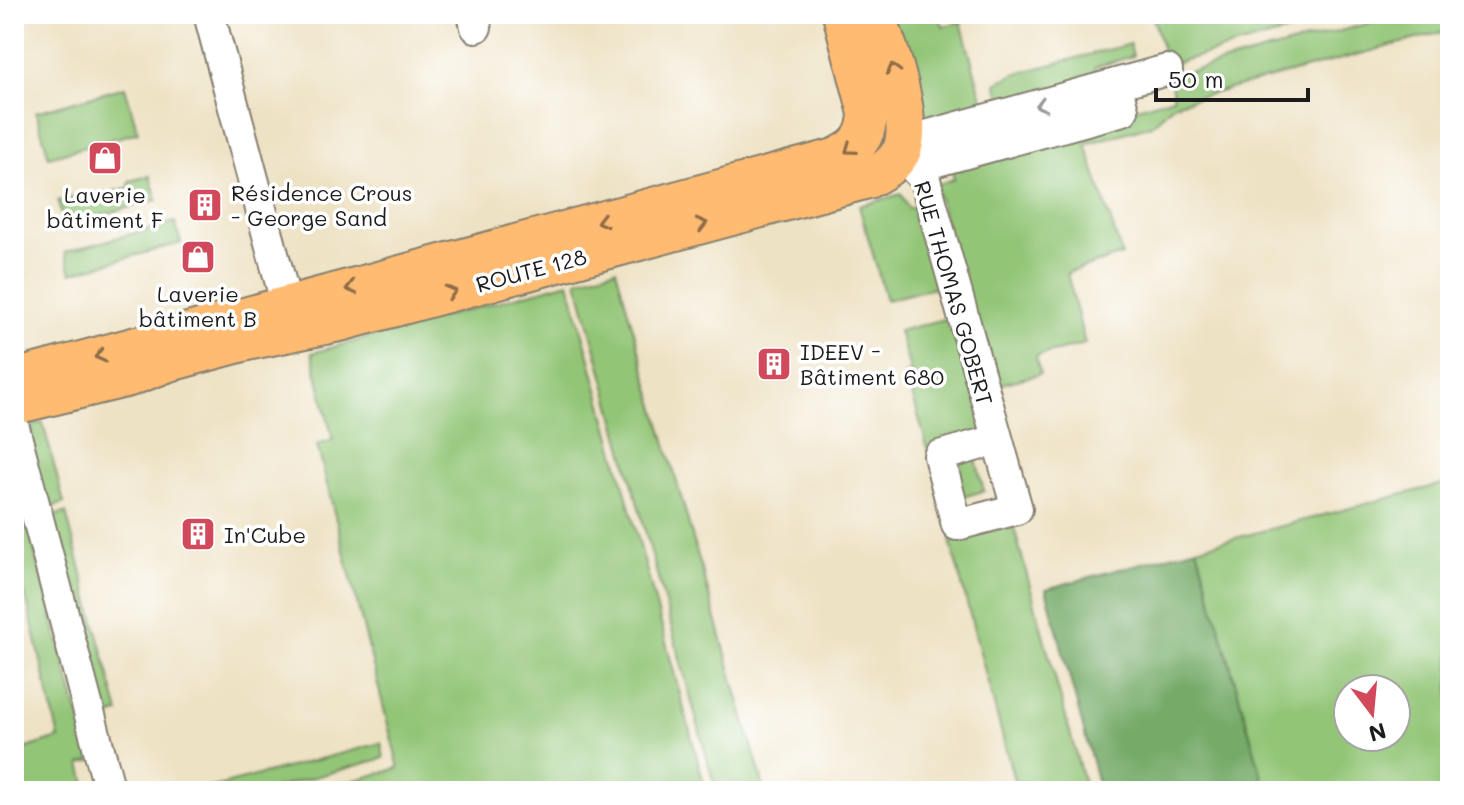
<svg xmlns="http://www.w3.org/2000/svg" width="1464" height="805" viewBox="0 0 1464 805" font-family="Mali,sans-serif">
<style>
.green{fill:#92c576;stroke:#577049;stroke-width:2;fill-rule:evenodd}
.forest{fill:#75aa67;stroke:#486342;stroke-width:2}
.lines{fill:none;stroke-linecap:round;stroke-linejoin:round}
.minor-casing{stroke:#857f70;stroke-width:34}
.major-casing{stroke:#857f70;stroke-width:42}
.minor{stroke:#fff;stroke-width:30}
.major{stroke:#ffbb71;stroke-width:38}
.oneway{stroke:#8e6c46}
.oneway2{stroke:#999}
.labels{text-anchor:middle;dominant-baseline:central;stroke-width:7;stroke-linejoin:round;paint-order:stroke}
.poi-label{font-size:22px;fill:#1c1c1c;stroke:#fff;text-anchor:start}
.street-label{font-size:22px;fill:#1c1c1c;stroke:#fff}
</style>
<rect width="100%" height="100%" fill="#fff"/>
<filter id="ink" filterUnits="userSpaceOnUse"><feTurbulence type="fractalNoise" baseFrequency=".0125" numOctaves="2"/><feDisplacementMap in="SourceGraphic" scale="16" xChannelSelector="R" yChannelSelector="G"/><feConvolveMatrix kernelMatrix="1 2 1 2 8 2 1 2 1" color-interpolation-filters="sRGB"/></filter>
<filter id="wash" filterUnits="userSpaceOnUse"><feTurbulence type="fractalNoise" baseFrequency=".006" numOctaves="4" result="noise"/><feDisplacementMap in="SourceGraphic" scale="32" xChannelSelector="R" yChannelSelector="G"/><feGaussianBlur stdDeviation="1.8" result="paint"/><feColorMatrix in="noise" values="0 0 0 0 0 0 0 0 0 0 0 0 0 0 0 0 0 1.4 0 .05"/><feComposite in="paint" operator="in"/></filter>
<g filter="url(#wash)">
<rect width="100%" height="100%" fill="#eee2c4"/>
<!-- green -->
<path class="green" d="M 885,14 L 939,14 L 943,26 L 961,22 L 986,113 L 920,130 Z
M 1152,14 L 1178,16 L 1353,14 L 1167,65 Z
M 1403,14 L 1450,14 L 1450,30 L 1174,104 L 1152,125 L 1086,144 L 1122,255 L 1067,273 L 1085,344 L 1036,356 L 1040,374 L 990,387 L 935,185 L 954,179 L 950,163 L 1174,97 L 1169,77 Z
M 1130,44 L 1133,56 L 1095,67 L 1098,82 L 1004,107 L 996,83 L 1015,74 Z
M 125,87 L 138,132 L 49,157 L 36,112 Z
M 150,176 L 157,200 L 64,225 L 58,201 L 79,196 L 81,200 L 130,187 L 129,181 Z
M 901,194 L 908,208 L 923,206 L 944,285 L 886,300 L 859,206 Z
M 175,222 L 181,243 L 71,273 L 65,252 Z
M 616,269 L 765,791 L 716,791 L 577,280 Z
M 569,282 L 706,791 L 315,791 L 399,768 L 317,445 L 333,440 L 312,353 Z
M 956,316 L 987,434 L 929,453 L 906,373 L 911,373 L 899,331 Z
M 43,423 L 64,503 L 47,509 L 32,456 L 32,425 Z
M 975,455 L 984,491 L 958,498 L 949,463 Z
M 1450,482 L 1450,791 L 1266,791 L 1197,548 ZM 1348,689 L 1396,689 L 1396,737 L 1348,737 Z
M 20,498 L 91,761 L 81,764 L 88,791 L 14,791 L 14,752 L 59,738 L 14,546 L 14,500 Z
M 66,513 L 119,713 L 105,717 L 49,516 Z
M 1013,524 L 1086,791 L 1017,791 L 950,540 Z
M 381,743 L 384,758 L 264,791 L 198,791 Z"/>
<!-- forest -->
<path class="forest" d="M 1197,548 L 1266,791 L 1100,791 L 1046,589 Z"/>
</g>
<g filter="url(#ink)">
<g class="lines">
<!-- minor casing -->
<g class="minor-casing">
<path id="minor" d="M 209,14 L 292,325
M 473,14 L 476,27
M 900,153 L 925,180 L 1017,509 L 957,525 L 939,456 L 996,440
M 900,153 L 926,136 L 1167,70
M 900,153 L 933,162 L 1123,110 L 1116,84
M 14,428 L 110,791"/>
</g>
<!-- major casing -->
<g class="major-casing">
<path id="major" d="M 14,379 L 835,158 C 857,148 867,138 868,113 L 842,14
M 14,405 L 129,377 L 166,363 L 247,341 L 340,322 L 868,179 C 881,172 893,166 901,152 C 916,122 888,45 875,14"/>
</g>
<!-- minor -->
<use href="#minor" class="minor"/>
<!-- major -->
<use href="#major" class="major"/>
</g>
<!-- one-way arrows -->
<defs><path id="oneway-chevron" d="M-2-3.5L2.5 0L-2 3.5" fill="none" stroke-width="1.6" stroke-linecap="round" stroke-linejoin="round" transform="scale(2)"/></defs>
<g class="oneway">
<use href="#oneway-chevron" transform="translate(893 69) rotate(-105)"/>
<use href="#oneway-chevron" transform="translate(850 149) rotate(144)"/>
<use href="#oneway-chevron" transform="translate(602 221) rotate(165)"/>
<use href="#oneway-chevron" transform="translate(702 224) rotate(-15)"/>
<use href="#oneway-chevron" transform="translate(351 288) rotate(165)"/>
<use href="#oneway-chevron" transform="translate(451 292) rotate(-15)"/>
<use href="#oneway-chevron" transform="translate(100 356) rotate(165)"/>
</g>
<use class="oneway2" href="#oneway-chevron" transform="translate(1041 105) rotate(165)"/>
</g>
<!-- icons -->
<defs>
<g id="shop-square" transform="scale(1.8)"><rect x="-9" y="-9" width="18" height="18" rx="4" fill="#d1495b" stroke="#fff"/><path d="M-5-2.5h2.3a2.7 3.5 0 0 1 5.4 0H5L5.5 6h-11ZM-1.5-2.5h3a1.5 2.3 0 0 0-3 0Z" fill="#fff"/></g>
<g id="building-square" transform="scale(1.8)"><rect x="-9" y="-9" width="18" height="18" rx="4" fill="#d1495b" stroke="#fff"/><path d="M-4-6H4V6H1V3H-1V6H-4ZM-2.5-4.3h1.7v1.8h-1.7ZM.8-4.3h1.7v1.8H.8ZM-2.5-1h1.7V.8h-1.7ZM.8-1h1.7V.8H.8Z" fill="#fff"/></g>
</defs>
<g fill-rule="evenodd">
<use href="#shop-square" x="105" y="158"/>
<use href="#building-square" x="205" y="205"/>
<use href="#shop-square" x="198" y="257"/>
<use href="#building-square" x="774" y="364"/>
<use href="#building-square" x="198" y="534"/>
</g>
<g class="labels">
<!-- poi labels -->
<g class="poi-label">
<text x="231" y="192">Résidence Crous<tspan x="231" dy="25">- George Sand</tspan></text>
<text x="105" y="194" text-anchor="middle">Laverie<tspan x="105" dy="25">bâtiment F</tspan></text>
<text x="198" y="293" text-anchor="middle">Laverie<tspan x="198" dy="25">bâtiment B</tspan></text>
<text x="800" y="351">IDEEV -<tspan x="800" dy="25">Bâtiment 680</tspan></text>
<text x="224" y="534">In'Cube</text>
</g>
<!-- street labels -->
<g class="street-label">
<text transform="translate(531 270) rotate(-15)">ROUTE 128</text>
<text transform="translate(954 293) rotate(74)">RUE THOMAS GOBERT</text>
</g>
</g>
<!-- margin -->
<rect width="1464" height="805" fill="none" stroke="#fff" stroke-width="48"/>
<!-- north arrow -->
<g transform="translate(1372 713) rotate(164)"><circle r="38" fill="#ffffff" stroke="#a4a4a4" stroke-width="2"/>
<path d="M0-6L14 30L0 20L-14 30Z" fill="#d1495b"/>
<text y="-12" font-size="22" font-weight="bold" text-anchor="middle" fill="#1c1c1c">N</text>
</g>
<!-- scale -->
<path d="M1156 88v12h152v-12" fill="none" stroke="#1c1c1c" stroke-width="4"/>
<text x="1168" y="88" font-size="24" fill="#1c1c1c" stroke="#ffffff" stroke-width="6" paint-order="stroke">50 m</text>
</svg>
